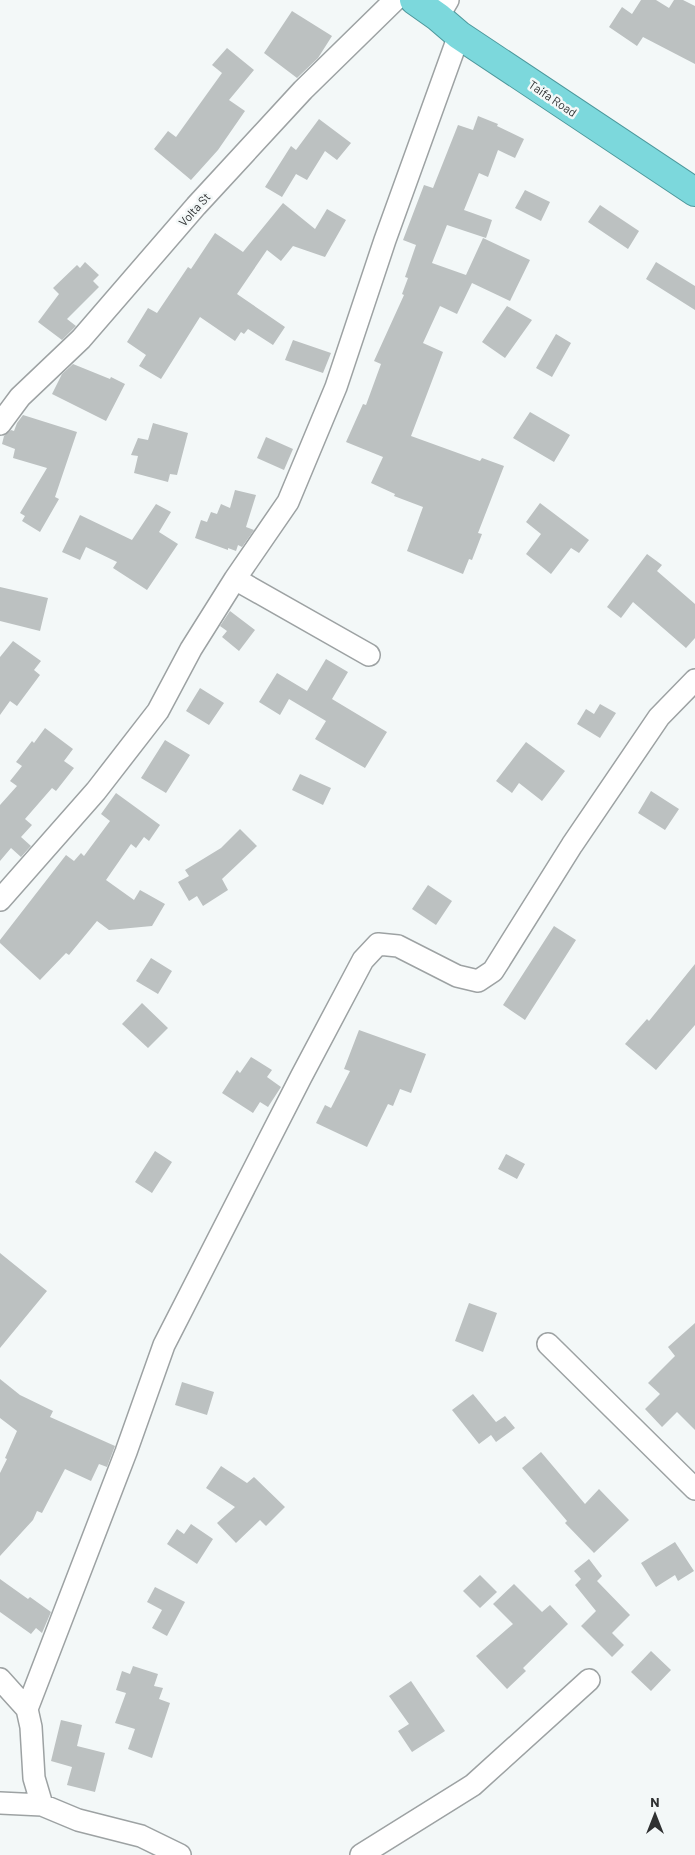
<svg xmlns="http://www.w3.org/2000/svg" width="695" height="1855" viewBox="0 0 695 1855" font-family="Barlow,sans-serif">
<style>
.building{fill:#bcc1c1}
.lines{fill:none;stroke-linecap:round;stroke-linejoin:round}
.minor-casing{stroke:#9da2a3;stroke-width:24}
.trunk-casing{stroke:#4c979b;stroke-width:30}
.minor{stroke:#fff;stroke-width:21}
.trunk{stroke:#7cd8dc;stroke-width:28}
.labels{text-anchor:middle;dominant-baseline:central;stroke-width:5;stroke-linejoin:round;paint-order:stroke}
.street-label{font-size:12px;fill:#2f3132;stroke:#f3f8f8}
</style>
<rect width="100%" height="100%" fill="#f3f8f8"/>
<!-- building -->
<path class="building" d="M 641,0 L 656,0 L 669,8 L 674,0 L 683,0 L 695,6 L 695,64 L 643,37 L 637,46 L 609,27 L 622,7 L 632,14 Z
M 292,11 L 332,36 L 318,58 L 297,78 L 264,53 Z
M 227,48 L 254,70 L 229,100 L 245,111 L 218,150 L 191,180 L 154,149 L 168,131 L 176,137 L 222,73 L 212,65 Z
M 478,116 L 498,124 L 497,126 L 524,139 L 515,158 L 498,150 L 488,177 L 479,173 L 464,210 L 492,220 L 486,238 L 447,225 L 432,263 L 466,275 L 483,238 L 530,260 L 510,301 L 472,283 L 457,314 L 440,306 L 423,343 L 443,352 L 411,436 L 480,461 L 482,458 L 504,466 L 478,533 L 482,534 L 472,560 L 469,559 L 463,574 L 407,551 L 423,507 L 394,496 L 395,494 L 371,483 L 383,457 L 346,442 L 363,404 L 366,405 L 381,364 L 374,361 L 404,295 L 402,294 L 408,278 L 405,277 L 416,245 L 403,240 L 424,185 L 433,188 L 458,125 L 473,130 Z
M 319,119 L 351,143 L 337,160 L 325,151 L 307,180 L 296,174 L 282,197 L 265,187 L 291,146 L 296,150 Z
M 525,190 L 550,202 L 541,221 L 515,208 Z
M 283,203 L 315,229 L 327,209 L 346,220 L 325,257 L 293,246 L 281,261 L 267,250 L 237,294 L 285,327 L 273,345 L 248,329 L 244,334 L 241,332 L 235,341 L 200,317 L 161,379 L 139,366 L 146,355 L 127,342 L 148,308 L 157,313 L 188,267 L 191,269 L 215,233 L 243,252 Z
M 600,205 L 639,231 L 628,249 L 588,222 Z
M 85,262 L 99,275 L 93,281 L 99,287 L 67,319 L 76,326 L 62,340 L 38,322 L 59,294 L 53,288 L 77,265 L 80,268 Z
M 656,262 L 695,286 L 695,310 L 646,279 Z
M 507,306 L 532,320 L 505,358 L 482,342 Z
M 556,334 L 571,343 L 552,377 L 536,368 Z
M 293,340 L 331,353 L 323,373 L 285,360 Z
M 73,364 L 110,379 L 111,377 L 125,384 L 106,421 L 52,394 L 62,374 Z
M 530,412 L 570,435 L 554,462 L 513,438 Z
M 23,415 L 77,432 L 55,497 L 59,499 L 40,532 L 22,521 L 25,516 L 20,513 L 47,468 L 13,458 L 15,449 L 2,444 L 4,436 L 11,430 L 14,431 L 17,423 Z
M 153,423 L 188,433 L 177,475 L 170,474 L 168,482 L 134,473 L 138,456 L 131,455 L 138,438 L 148,440 Z
M 266,437 L 293,449 L 284,470 L 257,458 Z
M 235,490 L 256,495 L 246,527 L 254,530 L 242,547 L 238,545 L 236,551 L 228,548 L 228,550 L 195,538 L 201,520 L 207,522 L 211,512 L 217,514 L 221,504 L 230,508 Z
M 540,503 L 589,540 L 579,553 L 571,548 L 551,574 L 526,554 L 541,534 L 526,522 Z
M 156,504 L 171,512 L 159,532 L 178,544 L 147,590 L 113,568 L 117,562 L 86,547 L 80,560 L 62,552 L 80,515 L 132,540 Z
M 647,554 L 662,565 L 657,571 L 695,604 L 695,638 L 686,648 L 633,602 L 621,618 L 607,607 Z
M 0,587 L 48,598 L 40,631 L 0,621 Z
M 230,611 L 255,630 L 239,651 L 222,637 L 227,631 L 220,626 Z
M 13,641 L 41,661 L 34,670 L 40,675 L 17,706 L 10,701 L 0,715 L 0,657 Z
M 326,659 L 348,672 L 332,699 L 387,732 L 365,768 L 315,739 L 326,721 L 289,699 L 280,715 L 259,702 L 277,673 L 307,691 Z
M 200,688 L 224,703 L 209,725 L 186,711 Z
M 600,704 L 616,713 L 600,738 L 577,724 L 586,709 L 594,714 Z
M 45,728 L 73,749 L 64,761 L 74,768 L 56,791 L 52,788 L 25,819 L 32,825 L 21,837 L 31,846 L 21,857 L 11,848 L 0,861 L 0,805 L 17,786 L 10,781 L 22,766 L 16,762 L 32,741 L 34,743 Z
M 165,740 L 190,755 L 166,793 L 141,778 Z
M 526,742 L 565,771 L 542,801 L 519,783 L 512,793 L 496,781 Z
M 300,774 L 331,788 L 323,805 L 292,790 Z
M 651,791 L 679,809 L 665,830 L 638,813 Z
M 116,793 L 160,825 L 149,841 L 144,837 L 136,848 L 131,844 L 106,880 L 134,900 L 140,890 L 165,904 L 152,926 L 109,930 L 97,921 L 69,955 L 66,953 L 40,980 L 0,943 L 0,940 L 66,855 L 74,861 L 81,853 L 84,856 L 110,821 L 101,814 Z
M 240,829 L 257,846 L 222,879 L 228,890 L 203,906 L 197,896 L 189,901 L 178,882 L 189,876 L 185,870 L 221,848 Z
M 428,885 L 452,901 L 436,925 L 412,909 Z
M 554,926 L 576,940 L 525,1020 L 503,1005 Z
M 151,958 L 172,971 L 158,994 L 136,981 Z
M 695,964 L 695,1025 L 656,1070 L 625,1044 L 647,1019 L 649,1021 Z
M 142,1003 L 168,1028 L 148,1048 L 122,1024 Z
M 359,1030 L 426,1054 L 411,1093 L 400,1089 L 393,1106 L 388,1104 L 367,1147 L 316,1123 L 325,1105 L 331,1108 L 350,1071 L 344,1069 Z
M 251,1057 L 272,1070 L 267,1077 L 281,1087 L 268,1107 L 260,1102 L 253,1113 L 222,1093 L 237,1070 L 240,1073 Z
M 155,1151 L 172,1162 L 152,1193 L 135,1182 Z
M 506,1154 L 525,1164 L 517,1179 L 498,1169 Z
M 0,1253 L 47,1291 L 0,1348 Z
M 469,1303 L 497,1313 L 483,1352 L 455,1341 Z
M 695,1323 L 695,1430 L 677,1412 L 662,1427 L 645,1409 L 660,1394 L 648,1383 L 675,1356 L 668,1347 Z
M 0,1379 L 20,1395 L 53,1411 L 50,1417 L 115,1446 L 107,1467 L 99,1464 L 91,1481 L 65,1469 L 42,1513 L 37,1511 L 33,1520 L 0,1556 L 0,1473 L 7,1459 L 5,1458 L 17,1431 L 0,1418 Z
M 182,1382 L 214,1392 L 207,1415 L 175,1405 Z
M 473,1394 L 496,1422 L 505,1416 L 515,1428 L 496,1442 L 491,1435 L 479,1444 L 452,1410 Z
M 541,1452 L 585,1504 L 599,1489 L 629,1520 L 594,1553 L 565,1523 L 567,1521 L 522,1468 Z
M 221,1466 L 247,1483 L 254,1477 L 285,1507 L 266,1526 L 260,1520 L 236,1543 L 217,1523 L 235,1507 L 206,1488 Z
M 191,1524 L 213,1539 L 197,1564 L 167,1544 L 177,1529 L 184,1534 Z
M 675,1542 L 694,1571 L 678,1581 L 675,1575 L 656,1587 L 641,1563 Z
M 589,1559 L 602,1576 L 597,1581 L 630,1615 L 612,1633 L 624,1645 L 612,1657 L 581,1626 L 596,1611 L 575,1585 L 581,1579 L 574,1571 Z
M 480,1575 L 497,1592 L 480,1608 L 463,1591 Z
M 0,1579 L 28,1599 L 30,1597 L 51,1612 L 42,1633 L 36,1628 L 31,1634 L 0,1612 Z
M 514,1584 L 542,1612 L 550,1605 L 568,1624 L 523,1668 L 526,1671 L 507,1689 L 476,1656 L 513,1624 L 493,1604 Z
M 155,1587 L 185,1602 L 167,1636 L 152,1628 L 162,1610 L 147,1602 Z
M 651,1651 L 671,1670 L 651,1691 L 631,1672 Z
M 133,1666 L 158,1674 L 154,1686 L 163,1688 L 159,1699 L 170,1703 L 152,1758 L 128,1749 L 135,1729 L 115,1723 L 126,1693 L 116,1690 L 122,1671 L 130,1674 Z
M 411,1681 L 445,1731 L 412,1752 L 398,1731 L 409,1724 L 389,1696 Z
M 61,1720 L 82,1725 L 77,1746 L 105,1753 L 95,1792 L 67,1785 L 72,1767 L 51,1761 Z"/>
<g class="lines">
<!-- minor casing -->
<g class="minor-casing">
<path id="minor" d="M 438,17 L 448,0
M 0,424 L 20,397 L 81,339 L 196,206 L 303,90 L 395,0
M 235,579 L 369,655
M 0,900 L 96,791 L 158,711 L 191,649 L 235,579 L 288,502 L 336,387 L 385,240 L 459,35
M 548,1344 L 695,1489
M 0,1679 L 27,1709 L 31,1727 L 34,1778 L 42,1805 L 78,1820 L 141,1836 L 180,1855
M 27,1709 L 126,1452 L 164,1345 L 301,1077 L 363,960 L 378,944 L 398,946 L 457,976 L 478,981 L 493,971 L 572,845 L 659,717 L 695,680
M 0,1803 L 42,1805
M 361,1855 L 473,1785 L 589,1680"/>
</g>
<!-- trunk casing -->
<g class="trunk-casing">
<path id="trunk" d="M 414,0 L 438,17 L 459,35 L 695,192"/>
</g>
<!-- minor -->
<use href="#minor" class="minor"/>
<!-- trunk -->
<use href="#trunk" class="trunk"/>
</g>
<g class="labels">
<!-- street labels -->
<g class="street-label">
<text transform="translate(553 98) rotate(34)">Taifa Road</text>
<text transform="translate(194 209) rotate(-48)">Volta St</text>
</g>
</g>
<!-- north arrow -->
<g transform="translate(655 1815)" stroke="#f3f8f8" stroke-width="4" paint-order="stroke">
<path d="M0-4L9 19L0 12L-9 19Z" fill="#2f3132"/>
<text y="-8" font-size="14" font-weight="bold" text-anchor="middle" fill="#2f3132">N</text>
</g>
</svg>
